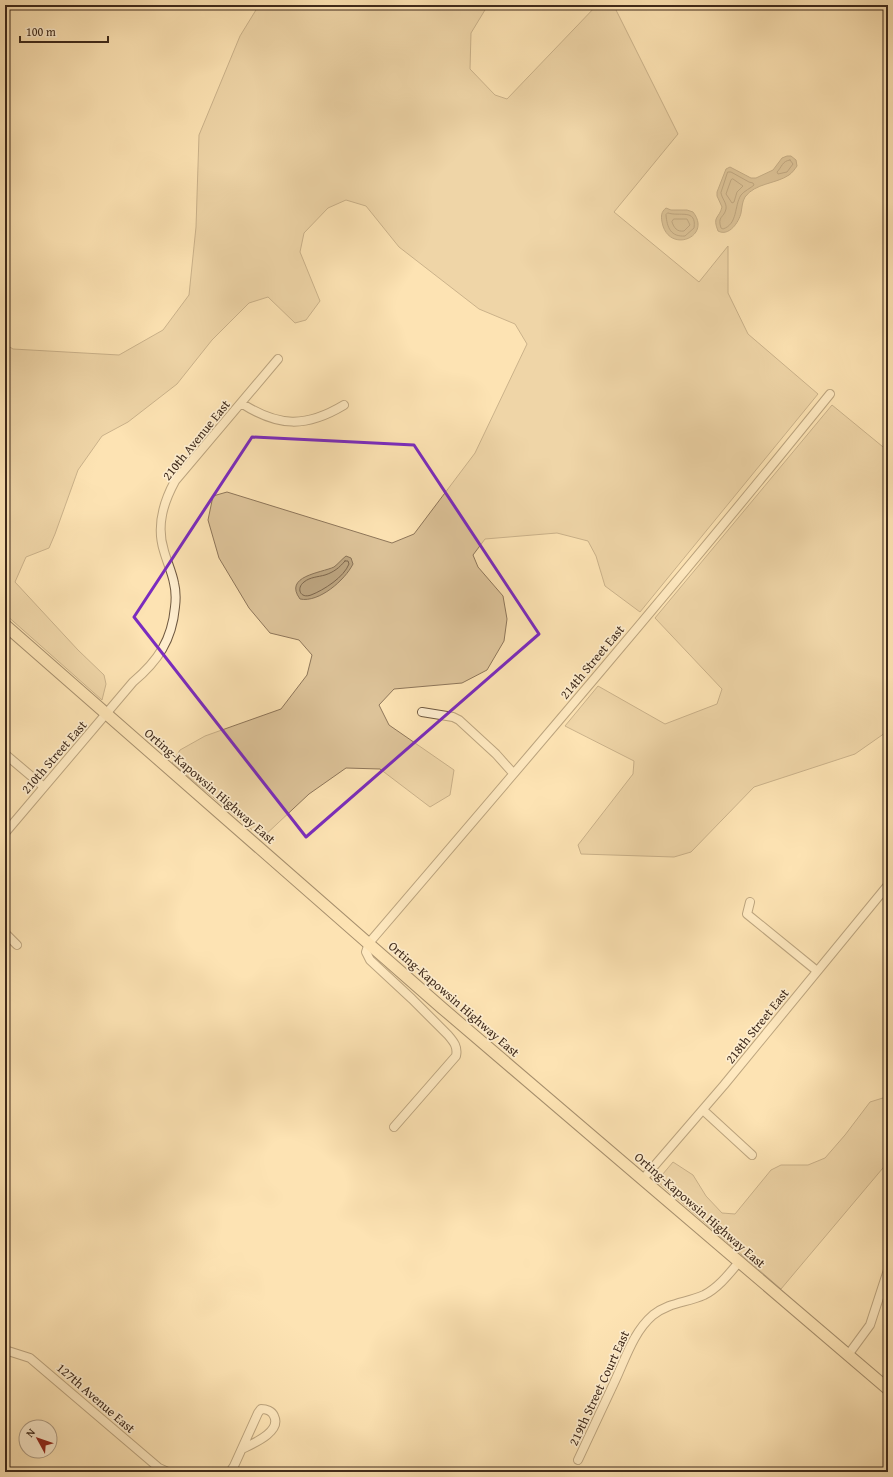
<svg xmlns="http://www.w3.org/2000/svg" width="893" height="1477" viewBox="0 0 893 1477" font-family="'Gentium Book Plus',serif">
<style>
.green{fill:#ddc399;stroke:#8e765a}
.water{fill:#bca47f;stroke:#8a7357}
.lines{fill:none;stroke-linecap:round;stroke-linejoin:round}
.shore{stroke:#7d664c;stroke-width:1}
.minor-casing{stroke:#6e5840;stroke-width:10}
.major-casing{stroke:#3e291a;stroke-width:13}
.minor{stroke:#feedce;stroke-width:8}
.major{stroke:#fde3b3;stroke-width:11}
.marked{fill:none;stroke:#7b2cbf;stroke-width:3;stroke-linejoin:round}
.labels{text-anchor:middle;dominant-baseline:central;stroke-width:3.5;stroke-linejoin:round;paint-order:stroke}
.street-label{font-size:13px;fill:#3e291a;stroke:#feedce}
</style>
<rect width="100%" height="100%" fill="#fde3b3"/>
<filter id="stains"><feTurbulence type="fractalNoise" baseFrequency=".005" numOctaves="4"/><feColorMatrix values="0 0 0 0 .2 0 0 0 0 .09 0 0 0 0 .02 0 0 0 .5 -.17"/></filter>
<radialGradient id="worn" r=".72"><stop offset=".6" stop-color="#630" stop-opacity="0"/><stop offset="1" stop-color="#630" stop-opacity=".3"/></radialGradient>
<!-- green -->
<path class="green" d="M 259,5 L 488,5 L 471,33 L 470,69 L 495,95 L 507,99 L 597,5 L 615,8 L 678,134 L 614,212 L 699,282 L 728,246 L 728,293 L 748,334 L 818,394 L 640,612 L 605,586 L 596,556 L 588,541 L 557,533 L 485,539 L 473,555 L 478,567 L 503,596 L 507,619 L 504,641 L 487,670 L 462,683 L 394,689 L 379,705 L 389,725 L 454,770 L 450,795 L 430,807 L 380,769 L 346,768 L 309,794 L 262,838 L 172,763 L 180,750 L 205,736 L 281,709 L 307,675 L 312,655 L 299,640 L 270,633 L 249,608 L 219,558 L 208,520 L 213,496 L 227,492 L 392,543 L 414,534 L 475,453 L 527,344 L 515,324 L 479,309 L 399,247 L 366,206 L 346,200 L 328,208 L 304,233 L 300,252 L 320,301 L 306,320 L 295,323 L 268,297 L 249,303 L 212,340 L 177,384 L 128,422 L 102,436 L 78,470 L 55,534 L 49,548 L 26,557 L 15,582 L 78,650 L 104,675 L 106,684 L 102,700 L 5,614 L 5,344 L 13,349 L 119,355 L 163,330 L 189,295 L 196,227 L 199,135 L 240,36 Z
M 832,405 L 888,451 L 888,734 L 885,733 L 855,754 L 754,787 L 691,852 L 674,857 L 581,854 L 578,845 L 633,774 L 634,761 L 565,726 L 598,686 L 665,724 L 717,704 L 722,689 L 655,618 Z
M 886,1097 L 888,1098 L 888,1162 L 781,1289 L 657,1181 L 673,1162 L 693,1175 L 706,1196 L 722,1213 L 735,1214 L 771,1170 L 781,1165 L 808,1165 L 825,1158 L 845,1135 L 870,1102 Z"/>
<!-- water -->
<path class="water" d="M 787,156 L 791,156 L 796,160 L 797,166 C 795,169 792,173 789,175 C 776,184 755,183 745,197 C 742,202 742,208 741,213 C 739,222 729,237 718,231 C 712,216 719,219 722,207 L 717,196 L 717,192 L 726,169 L 730,167 L 751,178 L 756,178 L 773,170 L 782,158 Z
M 666,208 L 671,210 L 687,210 L 693,212 C 713,237 668,255 662,222 C 661,216 661,212 666,208 Z
M 346,556 L 351,558 L 353,564 C 345,580 319,603 300,599 C 283,576 321,573 334,567 C 338,564 342,559 346,556 Z"/>
<g class="lines">
<!-- shore -->
<path class="shore" d="M 790,160 L 793,164 L 787,172 L 778,174 L 777,172 C 782,167 782,161 790,160 Z
M 728,172 L 731,172 L 749,182 L 753,183 L 754,185 C 751,188 744,191 741,195 C 734,206 738,224 723,229 L 721,228 C 717,216 724,218 726,209 C 727,203 722,199 721,193 Z
M 733,179 L 743,186 L 737,192 L 734,202 L 732,203 L 726,194 L 731,180 Z
M 668,213 C 679,217 697,208 694,228 L 685,236 C 671,237 667,228 666,215 Z
M 674,219 L 687,219 L 690,225 L 684,231 C 677,232 674,228 672,222 Z
M 345,561 L 348,561 L 349,564 C 344,577 324,590 311,595 C 300,599 296,588 304,582 C 310,577 318,577 325,575 C 334,572 339,568 345,561 Z"/>
<!-- minor casing -->
<g class="minor-casing">
<path id="minor" d="M 241,403 C 278,427 306,428 344,405
M 422,712 L 453,717 L 459,720 L 496,754 L 513,773
M 5,754 L 44,787
M 5,833 L 133,682 C 158,661 172,640 175,607 C 176,599 176,591 174,583 C 172,572 167,562 164,551 C 156,526 163,503 175,481 L 278,359
M 750,902 L 747,914 L 817,971
M 5,933 L 17,945
M 703,1110 L 752,1155
M 394,1127 L 456,1056 C 458,1047 454,1042 448,1035 L 412,999 L 370,960 L 366,952 L 369,943 C 524,762 680,580 830,394
M 643,1179 L 724,1085 L 888,885
M 5,1350 L 30,1358 L 159,1468 L 168,1472
M 848,1355 L 870,1325 L 888,1270
M 578,1460 C 590,1434 602,1409 614,1383 C 625,1360 633,1332 653,1315 C 670,1302 686,1303 704,1295 C 718,1288 729,1274 739,1262
M 230,1472 L 234,1466 L 258,1413 L 261,1409 C 266,1409 272,1411 274,1416 C 282,1432 252,1444 242,1449"/>
</g>
<!-- major casing -->
<g class="major-casing">
<path id="major" d="M 5,625 L 442,1008 L 888,1389"/>
</g>
<!-- minor -->
<use href="#minor" class="minor"/>
<!-- major -->
<use href="#major" class="major"/>
</g>
<!-- marked area -->
<path d="M0 0H893V1477H0ZM 252,437 L 414,445 L 539,634 L 306,837 L 134,617 Z" fill="#fde3b3" fill-opacity=".55" fill-rule="evenodd"/>
<path class="marked" d="M 252,437 L 414,445 L 539,634 L 306,837 L 134,617 Z"/>
<g class="labels">
<!-- street labels -->
<g class="street-label">
<text transform="translate(196 440) rotate(-51)">210th Avenue East</text>
<text transform="translate(592 662) rotate(-50)">214th Street East</text>
<text transform="translate(54 757) rotate(-49)">210th Street East</text>
<text transform="translate(210 786) rotate(41)">Orting-Kapowsin Highway East</text>
<text transform="translate(454 999) rotate(41)">Orting-Kapowsin Highway East</text>
<text transform="translate(757 1026) rotate(-51)">218th Street East</text>
<text transform="translate(700 1210) rotate(41)">Orting-Kapowsin Highway East</text>
<text transform="translate(599 1388) rotate(-65)">219th Street Court East</text>
<text transform="translate(96 1398) rotate(41)">127th Avenue East</text>
</g>
</g>
<!-- margin -->
<rect width="893" height="1477" fill="none" stroke="#fde3b3" stroke-width="20"/>
<rect x="6" y="6" width="881" height="1465" fill="none" stroke="#3e291a" stroke-width="2"/>
<rect x="10" y="10" width="873" height="1457" fill="none" stroke="#3e291a"/>
<!-- north arrow -->
<g transform="translate(38 1439) rotate(310)"><circle r="19" fill="#feedce" stroke="#b19f86"/>
<path d="M0-3L7 15L0 10L-7 15Z" fill="#8f2418"/>
<text y="-6" font-size="11" font-weight="bold" text-anchor="middle" fill="#3e291a">N</text>
</g>
<!-- scale -->
<path d="M20 36v6h88v-6" fill="none" stroke="#3e291a" stroke-width="2"/>
<text x="26" y="36" font-size="12" fill="#3e291a" stroke="#feedce" stroke-width="3" paint-order="stroke">100 m</text>
<rect width="100%" height="100%" filter="url(#stains)"/>
<rect width="100%" height="100%" fill="url(#worn)"/>
</svg>
